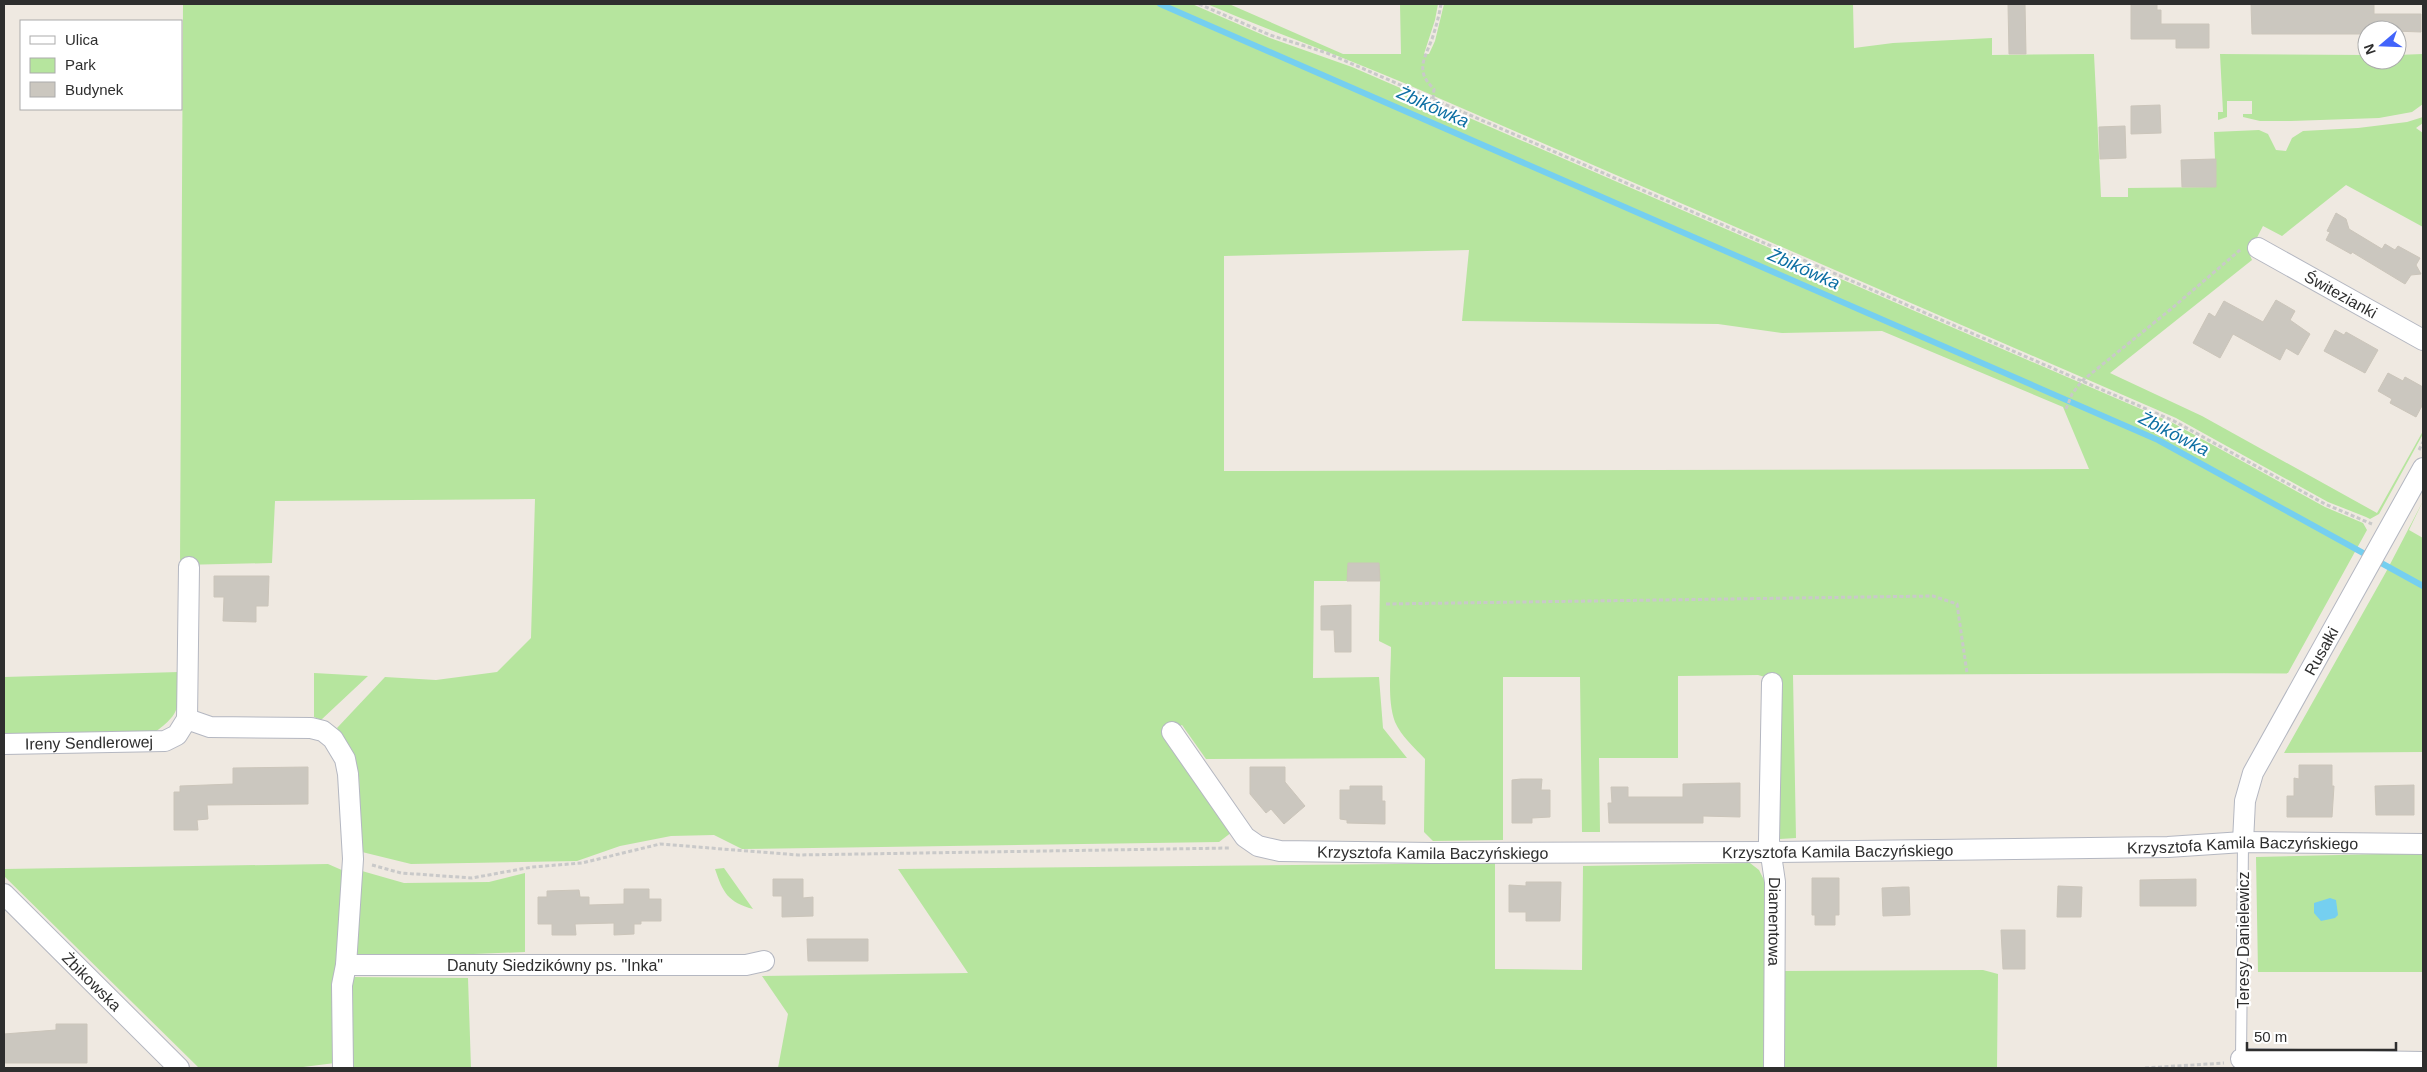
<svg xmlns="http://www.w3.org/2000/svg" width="2427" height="1072" viewBox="0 0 2427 1072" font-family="Arial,sans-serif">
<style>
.green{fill:#b6e59e;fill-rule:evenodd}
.water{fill:#75cff0}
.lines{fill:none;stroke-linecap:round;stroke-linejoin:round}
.stream{stroke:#75cff0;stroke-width:6}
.building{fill:#cbc7bf;stroke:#cbc5ba}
.lane-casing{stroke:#b4b7c1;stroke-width:12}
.street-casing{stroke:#b4b7c1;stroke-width:22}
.path{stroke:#c9c9c9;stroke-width:3;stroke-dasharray:4 2.5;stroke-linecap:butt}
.lane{stroke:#fff;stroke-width:10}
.street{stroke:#fff;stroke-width:20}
.labels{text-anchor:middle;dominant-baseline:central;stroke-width:4.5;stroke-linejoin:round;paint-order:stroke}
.street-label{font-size:16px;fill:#2e2e2e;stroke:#fff}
.water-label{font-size:18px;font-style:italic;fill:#0d6fa3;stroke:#fff}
</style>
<rect width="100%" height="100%" fill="#efe9e1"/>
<!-- green -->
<path class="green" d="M 183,4 L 1192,4 L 1270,38 L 1352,67 L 2173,423 L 2325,507 L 2363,523 L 2367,530 L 2288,673 L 1793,675 L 1796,838 L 1780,839 L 1776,832 L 1777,713 L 1782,696 L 1779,681 L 1758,675 L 1678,676 L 1678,758 L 1599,758 L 1600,832 L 1582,832 L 1580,677 L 1503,677 L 1503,840 L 1433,841 L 1424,832 L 1425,759 C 1414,747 1401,736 1395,722 C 1387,700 1391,671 1391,647 L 1379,641 L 1380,581 L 1314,581 L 1313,678 L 1379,677 L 1383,728 L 1407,758 L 1206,759 L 1182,725 L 1167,733 L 1232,832 L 1219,842 L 742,849 L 714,835 L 671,836 L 620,846 L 577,861 L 411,864 L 362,852 L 359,776 L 352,753 L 337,728 L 385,677 L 436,680 L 497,672 L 531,638 L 535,499 L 275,501 L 272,563 L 180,565 ZM 1469,250 L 1462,321 L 1718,324 L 1782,333 L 1882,331 L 2063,407 L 2089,469 L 1224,471 L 1224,256 Z
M 1207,4 L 1229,4 L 1343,54 L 1401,54 L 1400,4 L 1438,4 L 1435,20 L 1424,54 L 1429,54 L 1435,41 L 1444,4 L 1853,4 L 1854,48 L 1893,43 L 1992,38 L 1992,55 L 2094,54 L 2101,197 L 2128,197 L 2128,188 L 2216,187 L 2214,132 L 2259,130 L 2268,134 L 2276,150 L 2286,151 L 2292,138 L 2303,131 L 2358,128 L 2407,122 L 2423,117 L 2423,123 L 2416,128 L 2423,133 L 2423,227 L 2346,185 L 2282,236 L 2263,226 L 2249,253 L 2252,260 L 2110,373 L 2202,416 L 2377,513 L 2423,431 L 2423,434 L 2379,514 L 2370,519 L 2366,517 L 2328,502 L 2176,418 L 1404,83 C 1339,55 1272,32 1207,4 Z
M 2220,54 L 2367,55 L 2367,60 L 2397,60 L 2397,55 L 2423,54 L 2423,104 L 2412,112 L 2379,118 L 2291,121 L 2260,121 L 2243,117 L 2243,114 L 2252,114 L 2252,101 L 2227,101 L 2227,117 L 2218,120 L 2218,112 L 2223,112 Z
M 2423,501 L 2409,530 L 2423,538 L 2423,752 L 2284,753 L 2386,572 Z
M 179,672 C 177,707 184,711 154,733 L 4,736 L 4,677 Z
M 314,673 L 368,676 L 321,720 L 314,717 Z
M 2423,853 L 2423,972 L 2258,972 L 2256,857 Z
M 1495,863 L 1495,969 L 1582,970 L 1583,866 L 1750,863 L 1759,870 L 1766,884 L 1765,1068 L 778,1068 L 788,1014 L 762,976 L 968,973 L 898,869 Z
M 328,864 L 344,871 L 339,954 L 333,978 L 335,1063 L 295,1068 L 199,1068 L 4,876 L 4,869 Z
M 724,868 L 753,909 C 728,902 723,893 715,869 Z
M 362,871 L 404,883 L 489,882 L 525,873 L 525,952 L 352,959 Z
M 1983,970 L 1998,974 L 1997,1068 L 1784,1068 L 1783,971 Z
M 349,977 L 468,978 L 471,1068 L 351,1068 Z"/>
<!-- water -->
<path class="water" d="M 2330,898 L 2336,900 L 2338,915 L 2335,918 L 2321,921 L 2314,913 L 2314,903 Z"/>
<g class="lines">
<!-- stream -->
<path class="stream" d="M 1160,4 L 2158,440 L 2423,586"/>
</g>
<!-- building -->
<path class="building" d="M 2008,4 L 2025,4 L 2026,54 L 2009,54 Z
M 2131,4 L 2157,4 L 2157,10 L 2161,10 L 2161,24 L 2209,24 L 2209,48 L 2176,48 L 2176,39 L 2131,39 Z
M 2251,4 L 2374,4 L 2374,14 L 2421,14 L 2421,32 L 2367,30 L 2367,34 L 2252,34 Z
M 2160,105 L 2161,133 L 2131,134 L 2131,106 Z
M 2125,126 L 2126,158 L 2100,159 L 2099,127 Z
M 2216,159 L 2216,187 L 2182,187 L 2181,160 Z
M 2336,213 L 2346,219 L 2349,229 L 2382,249 L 2385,244 L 2395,250 L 2398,246 L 2420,258 L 2416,265 L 2421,274 L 2411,275 L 2405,284 L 2352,252 L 2351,254 L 2326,240 L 2330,232 L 2327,231 Z
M 2276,300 L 2295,311 L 2290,320 L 2310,334 L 2298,355 L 2286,348 L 2280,360 L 2233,334 L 2220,358 L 2193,343 L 2209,313 L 2215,317 L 2224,301 L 2263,322 Z
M 2335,330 L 2344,335 L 2346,332 L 2378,350 L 2365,373 L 2324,351 Z
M 2388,373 L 2403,381 L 2405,377 L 2423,387 L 2423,404 L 2416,417 L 2390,403 L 2392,399 L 2378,391 Z
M 1348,563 L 1379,563 L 1380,581 L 1347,581 Z
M 214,576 L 269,576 L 268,606 L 256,606 L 256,622 L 223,621 L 224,597 L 214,597 Z
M 1351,605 L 1351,652 L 1335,652 L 1334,630 L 1321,630 L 1321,606 Z
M 2299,765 L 2332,765 L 2332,786 L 2334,786 L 2332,817 L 2287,817 L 2287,796 L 2294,796 L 2294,778 L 2299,779 Z
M 308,767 L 308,804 L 207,805 L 208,819 L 197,820 L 198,830 L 174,830 L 174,792 L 180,792 L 180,786 L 233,784 L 233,768 Z
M 1250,767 L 1285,767 L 1285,782 L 1305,806 L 1284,824 L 1271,809 L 1266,813 L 1250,794 Z
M 1521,779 L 1542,779 L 1541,790 L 1550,790 L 1550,817 L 1532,818 L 1532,823 L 1512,823 L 1512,780 Z
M 1740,783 L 1740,817 L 1703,816 L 1703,823 L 1609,823 L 1608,803 L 1612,803 L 1611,787 L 1628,787 L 1628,797 L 1683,797 L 1683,784 Z
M 2414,785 L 2414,815 L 2376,815 L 2375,786 Z
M 1350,786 L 1382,786 L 1382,801 L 1385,801 L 1385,824 L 1347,823 L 1347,820 L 1340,819 L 1340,790 L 1350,790 Z
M 1812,878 L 1839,878 L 1839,915 L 1835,915 L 1835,925 L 1815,925 L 1815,915 L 1812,915 Z
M 773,879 L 803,879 L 803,898 L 813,897 L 813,916 L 782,917 L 782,896 L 773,896 Z
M 2196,879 L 2196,906 L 2140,906 L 2140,880 Z
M 1526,882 L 1561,882 L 1560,921 L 1526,921 L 1526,912 L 1509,912 L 1509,885 L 1526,886 Z
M 2058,886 L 2082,887 L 2081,917 L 2057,917 Z
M 1903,887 L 1909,887 L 1910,915 L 1883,916 L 1882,888 Z
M 624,889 L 649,889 L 649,899 L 661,899 L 661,921 L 641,921 L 641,924 L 634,924 L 634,934 L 614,935 L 614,923 L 575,924 L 576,935 L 552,935 L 552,924 L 538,924 L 538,897 L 547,897 L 547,891 L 579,890 L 580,897 L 589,897 L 589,905 L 624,904 Z
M 2001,930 L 2025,930 L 2025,969 L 2003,969 Z
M 807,939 L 868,939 L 868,961 L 808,961 Z
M 56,1024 L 87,1024 L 87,1063 L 4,1063 L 4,1034 L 56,1030 Z"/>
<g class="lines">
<!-- lane casing -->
<g class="lane-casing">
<path id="lane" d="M 2241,1061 L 2243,842"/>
</g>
<!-- street casing -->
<g class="street-casing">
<g id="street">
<path id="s1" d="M 2258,248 L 2423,340"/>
<path id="s2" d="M 1772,683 L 1769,841 L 1775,882 L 1774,1068"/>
<path d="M 187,719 L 189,567"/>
<path id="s3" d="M 1172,732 L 1245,837 L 1258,846 L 1280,851 L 1432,853 L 1771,852 L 2168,847 L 2243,842 L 2423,844"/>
<path id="s4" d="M 4,744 L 165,741 L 177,735 L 187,719 L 210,727 L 311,728 L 323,731 L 333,739 L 345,759 L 348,774 L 353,859 L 346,965 L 342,985 L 343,1068"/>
<path id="s5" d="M 2243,842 L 2245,801 L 2253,773 L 2423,468"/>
<path id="s6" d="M 4,894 L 179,1068"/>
<path id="s7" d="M 346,965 L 746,965 L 764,961"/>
<path d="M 2241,1059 L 2423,1062"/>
</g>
</g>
<!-- path -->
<path class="path" d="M 1199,4 L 1270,35 L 1327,53 L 2174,421 L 2325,504 L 2372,524
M 1433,99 L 1434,89 C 1415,71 1424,60 1432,39 C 1436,27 1439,16 1441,4
M 2066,409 L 2072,394 L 2082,381 L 2171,309 L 2240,250
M 2419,450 L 2423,442
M 1386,604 L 1933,596 L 1957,604 L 1967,673
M 372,865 L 401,873 L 472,878 L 532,867 L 582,863 L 660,844 L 798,855 L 1230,848
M 2145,1068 L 2224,1063"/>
<!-- lane -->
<use href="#lane" class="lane"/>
<!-- street -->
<use href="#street" class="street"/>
</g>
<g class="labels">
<!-- street labels -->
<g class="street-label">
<text stroke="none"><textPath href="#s1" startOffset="95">Świtezianki</textPath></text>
<text stroke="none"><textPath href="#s5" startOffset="210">Rusałki</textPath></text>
<text stroke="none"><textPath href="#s4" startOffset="85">Ireny Sendlerowej</textPath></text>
<text stroke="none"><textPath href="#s3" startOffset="1129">Krzysztofa Kamila Baczyńskiego</textPath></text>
<text stroke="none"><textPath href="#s3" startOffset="724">Krzysztofa Kamila Baczyńskiego</textPath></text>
<text stroke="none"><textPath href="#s3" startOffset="319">Krzysztofa Kamila Baczyńskiego</textPath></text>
<text stroke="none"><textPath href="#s2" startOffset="239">Diamentowa</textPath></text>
<text transform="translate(2243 940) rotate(-90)">Teresy Danielewicz</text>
<text stroke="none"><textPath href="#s7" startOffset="209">Danuty Siedzikówny ps. "Inka"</textPath></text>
<text stroke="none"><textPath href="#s6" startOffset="124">Żbikowska</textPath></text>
</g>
<!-- water labels -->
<g class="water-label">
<text transform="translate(1433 107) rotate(24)">Żbikówka</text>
<text transform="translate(1804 269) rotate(24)">Żbikówka</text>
<text transform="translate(2174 434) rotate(27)">Żbikówka</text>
</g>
</g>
<!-- border -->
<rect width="2427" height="1072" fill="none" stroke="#2e2e2e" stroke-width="10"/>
<!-- legend -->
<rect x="20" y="20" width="162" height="90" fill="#ffffff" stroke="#ababab"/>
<rect x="30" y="36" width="25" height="8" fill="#ffffff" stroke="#ababab"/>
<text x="65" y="45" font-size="15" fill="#2e2e2e">Ulica</text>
<rect x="30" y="58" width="25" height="15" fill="#b6e59e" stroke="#ababab"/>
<text x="65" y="70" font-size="15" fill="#2e2e2e">Park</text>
<rect x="30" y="82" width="25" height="15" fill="#cbc7bf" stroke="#ababab"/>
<text x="65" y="95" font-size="15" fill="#2e2e2e">Budynek</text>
<!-- north arrow -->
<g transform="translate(2382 45) rotate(251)"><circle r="24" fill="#ffffff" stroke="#ababab"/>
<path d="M0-4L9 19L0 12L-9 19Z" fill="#4264fb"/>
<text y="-8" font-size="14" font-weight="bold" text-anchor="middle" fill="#2e2e2e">N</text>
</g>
<!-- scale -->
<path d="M2247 1042v8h149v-8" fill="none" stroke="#2e2e2e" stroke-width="2.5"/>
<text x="2254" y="1042" font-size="15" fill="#2e2e2e" stroke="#ffffff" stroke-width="4" paint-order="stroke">50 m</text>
</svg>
